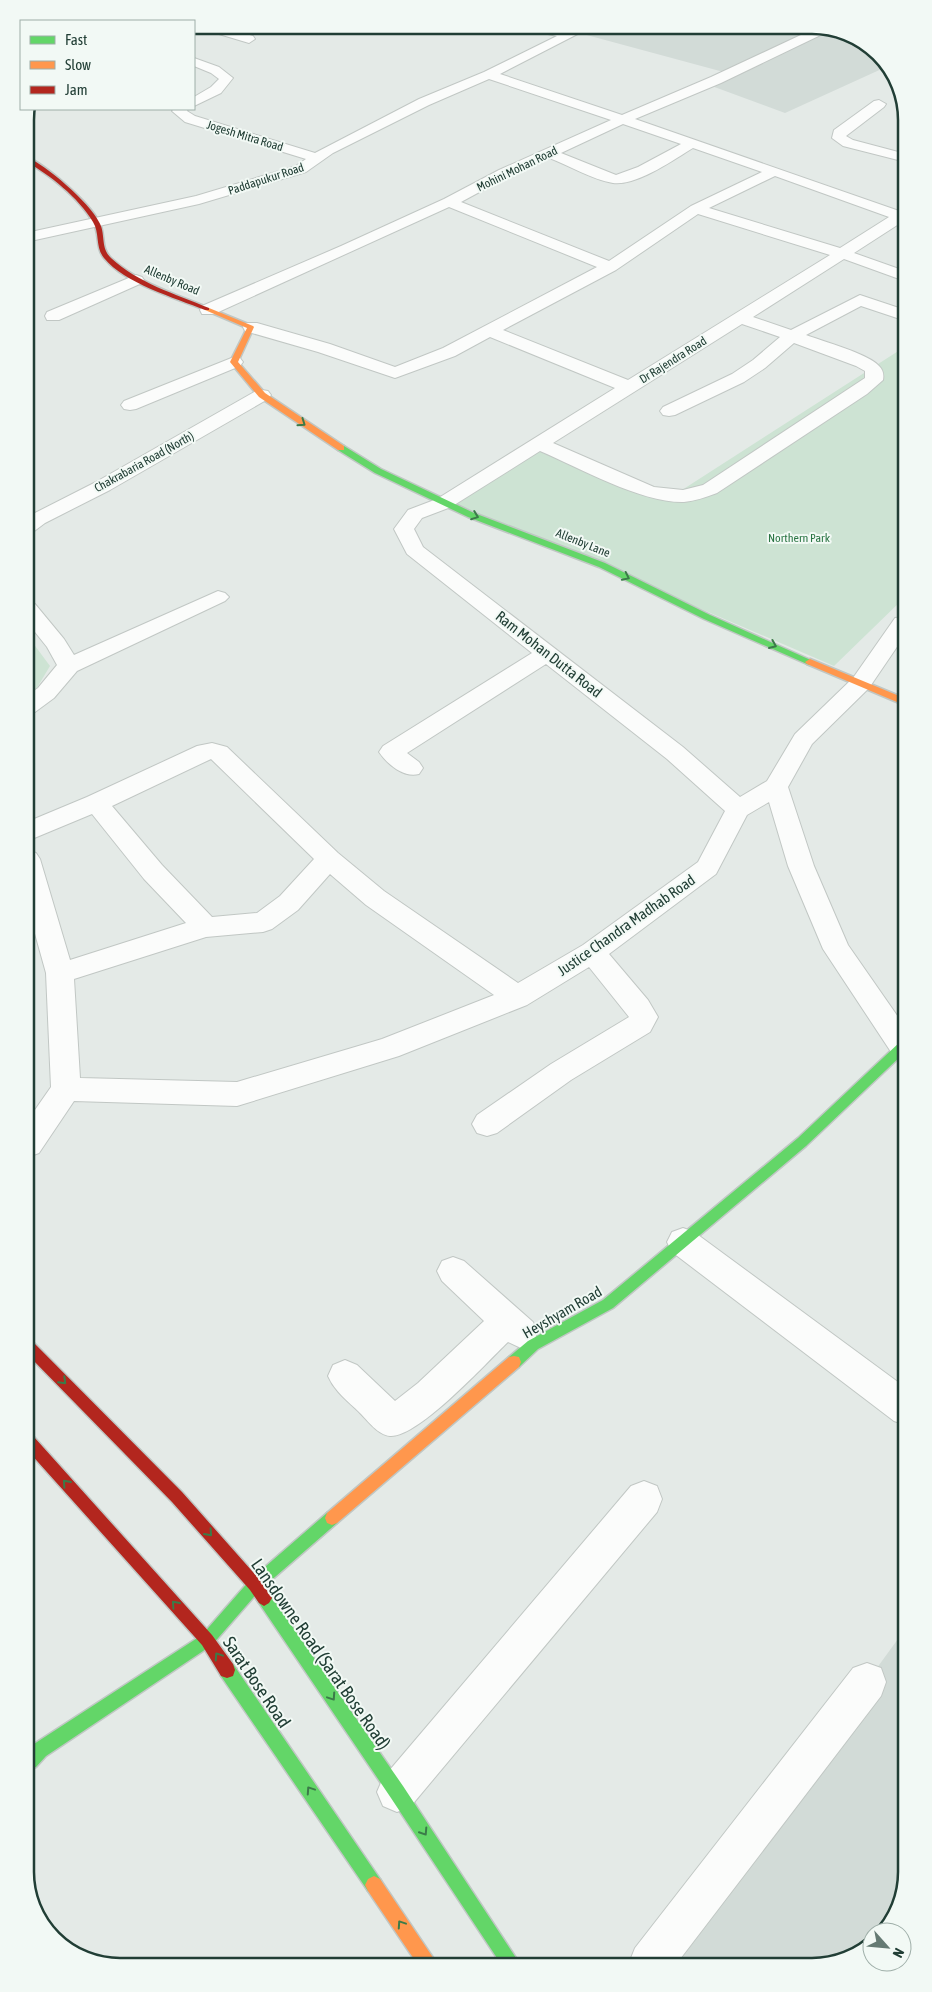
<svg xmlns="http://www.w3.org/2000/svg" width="932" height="1992" viewBox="0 0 932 1992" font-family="'Asap Condensed',sans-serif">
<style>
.built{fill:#d2dbd7}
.green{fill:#cde3d3}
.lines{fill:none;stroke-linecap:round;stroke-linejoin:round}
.street-casing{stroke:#c1c7c4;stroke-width:2}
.fast-casing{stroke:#c0c7c4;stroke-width:3}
.slow-casing{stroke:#c0c7c4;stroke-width:3}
.jam-casing{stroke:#c0c7c4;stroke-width:3}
.street{fill:#fbfcfb;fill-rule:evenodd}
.fast{fill:#63d668;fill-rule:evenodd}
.slow{fill:#ff974d;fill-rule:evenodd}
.jam{fill:#b3261e;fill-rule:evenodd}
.oneway{stroke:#3b7b49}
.labels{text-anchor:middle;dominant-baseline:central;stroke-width:4;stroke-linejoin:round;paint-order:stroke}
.far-street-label{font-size:12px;fill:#213e35;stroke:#f2f9f5}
.far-park-label{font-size:12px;fill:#2b7544;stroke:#f2f9f5}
.street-label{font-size:15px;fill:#213e35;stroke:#f2f9f5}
.near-street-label{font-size:18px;fill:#213e35;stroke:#f2f9f5}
.rim{fill:none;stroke:#213e35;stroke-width:2.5}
</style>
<rect width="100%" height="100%" fill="#e4eae7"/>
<!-- built -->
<path class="built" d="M 598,25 L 813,25 L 824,27 L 870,45 L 886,67 L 785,113 L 709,85 L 731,74 L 583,34 Z
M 906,1628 L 907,1872 L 891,1925 L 882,1932 L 872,1932 L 872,1939 L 843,1962 L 662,1963 Z"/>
<!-- green -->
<path class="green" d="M 903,348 L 903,599 L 834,666 L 454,503 L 539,447 L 668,499 Z
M 27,635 L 50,666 L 35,691 L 27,694 Z"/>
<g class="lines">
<!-- street casing -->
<g class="street-casing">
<path id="street" d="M 197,25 L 216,25 L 253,36 L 255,39 L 249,43 L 199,28 Z
M 519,25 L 541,25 L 567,31 L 579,25 L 595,25 L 500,74 L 622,115 L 711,77 L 820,26 L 831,30 L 721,83 L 635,119 L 902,212 L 902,222 L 854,253 L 902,270 L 902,280 L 844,259 L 753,317 L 791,330 L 860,295 L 902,309 L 903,320 L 861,306 L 806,335 C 822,341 869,354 879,366 C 883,370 884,374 883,380 L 867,394 L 717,493 C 706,497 695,501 684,502 C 641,503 580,468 540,451 L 451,507 L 422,518 L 414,529 L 423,547 L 683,747 L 740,797 L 767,781 L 795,734 L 853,678 L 895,618 L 903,617 L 903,638 L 869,688 L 812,744 L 788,787 L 814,866 L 848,945 L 905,1027 L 905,1061 L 895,1058 L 823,949 L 788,866 L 769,802 L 747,815 L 716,874 L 609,954 L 648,1000 L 658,1017 L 650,1032 L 571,1080 L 497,1133 L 487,1136 L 477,1133 L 472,1124 L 477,1115 L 551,1064 L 629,1017 L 589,967 L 527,1005 L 399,1056 L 237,1106 L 74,1101 L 39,1153 L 28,1157 L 28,1120 L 51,1087 L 46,973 L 27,905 L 27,850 L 36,853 L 40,859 L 70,960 L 186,923 L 144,879 L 92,814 L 27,841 L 27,822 L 87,797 L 197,746 L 212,743 L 227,747 L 338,853 L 384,891 L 518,983 L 583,945 L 698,862 L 725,811 L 667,759 L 546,664 L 407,753 L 419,762 L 423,768 L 419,774 C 404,778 388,765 379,752 L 383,746 L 532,653 L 407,554 L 394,529 L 408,510 L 437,499 L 615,388 L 490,337 L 455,356 L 395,378 L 318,352 L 245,331 L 243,327 L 245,323 L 257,323 L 330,344 L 395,367 L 443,348 L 597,267 L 449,207 L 214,314 L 202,314 L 200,310 L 202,306 L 341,246 L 444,199 L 499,170 L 611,120 L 489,79 L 429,105 L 333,153 L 306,172 L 199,204 L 26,242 L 26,233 L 196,196 L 296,166 L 306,159 L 185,122 L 172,111 L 174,109 L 188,109 L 187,111 L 195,116 L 315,153 L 419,99 L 484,72 L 557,36 L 521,28 ZM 623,124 L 681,144 L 638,167 L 616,175 L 561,153 ZM 693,148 L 762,172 L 691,206 L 609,261 L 461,202 L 509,176 L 549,158 C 569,165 592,180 613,183 C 637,186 673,160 693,148 ZM 775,176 L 889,217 L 840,248 L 709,208 ZM 698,214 L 830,255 L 628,380 L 503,330 L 616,270 ZM 742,324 L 780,337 L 753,360 L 732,374 L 663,407 L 660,411 L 663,415 L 669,416 L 675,415 L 744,382 L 765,368 L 794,343 L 856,366 L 865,371 L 865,378 L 703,485 L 683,490 L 654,487 L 553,443 ZM 211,759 L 314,859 L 280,896 L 257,913 L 212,917 L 162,865 L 112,806 ZM 330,874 L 366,905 L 494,995 L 382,1039 L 237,1082 L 80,1078 L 74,979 L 206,937 L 263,932 L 272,929 L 298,910 Z
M 194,58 L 219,67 L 233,78 L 221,93 L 194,106 L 194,97 L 211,87 L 219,79 L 211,73 L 194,66 Z
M 879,100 L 886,104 L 884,107 L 846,136 L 853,140 L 902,153 L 902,161 L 843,146 L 832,138 L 834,130 L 874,101 Z
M 136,275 L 142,277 L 144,280 L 142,283 L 59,320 L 47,320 L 45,316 L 47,312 Z
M 234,357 L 240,358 L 243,362 L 240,366 L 136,409 L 130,410 L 124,409 L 121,405 L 124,401 Z
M 262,390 L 268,391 L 271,395 L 268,399 L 110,490 L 45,523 L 33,532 L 26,534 L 26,518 L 31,515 L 96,482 L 256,391 Z
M 218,591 L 225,593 L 229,597 L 225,601 L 77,671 L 54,698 L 35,712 L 27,714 L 27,696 L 38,688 L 57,665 L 47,647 L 27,622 L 27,603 L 35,604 L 64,639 L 74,655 Z
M 683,1228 L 694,1232 L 906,1388 L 906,1425 L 894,1421 L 672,1252 L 667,1242 L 672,1232 Z
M 453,1257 L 464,1261 L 533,1322 L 537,1333 L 533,1344 L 521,1348 L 508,1342 C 486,1363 418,1438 390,1436 C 378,1435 368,1421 360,1413 C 348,1401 335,1392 328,1376 L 333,1365 L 345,1360 L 357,1365 L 395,1401 L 418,1383 L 484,1321 L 442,1281 L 437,1271 L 442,1261 Z
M 644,1481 L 657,1486 L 662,1499 L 657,1512 L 411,1806 L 397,1812 L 383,1806 L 377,1792 L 383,1778 L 631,1486 Z
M 867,1663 L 881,1668 L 886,1682 L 881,1696 L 677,1963 L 629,1963 L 635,1948 L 853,1668 Z"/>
</g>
<!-- fast casing -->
<g class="fast-casing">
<path id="fast" d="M 338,446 L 344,446 L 381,469 L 474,513 L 605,563 L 710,615 L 815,662 L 810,665 L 807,664 L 704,619 L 599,567 L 468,517 L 375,473 L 338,450 Z
M 905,1040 L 905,1052 L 806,1146 L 613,1308 L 538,1349 L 519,1367 L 514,1368 L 509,1367 L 507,1362 L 509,1357 L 528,1341 L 603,1300 L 798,1138 L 901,1041 Z
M 332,1511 L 337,1513 L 339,1518 L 337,1523 L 260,1590 L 212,1645 L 46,1756 L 36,1767 L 30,1769 L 30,1749 L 34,1744 L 202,1635 L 250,1580 L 327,1513 Z
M 264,1590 L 269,1593 L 403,1786 L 520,1964 L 501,1964 L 391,1798 L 259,1603 L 256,1598 L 259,1593 Z
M 227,1662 L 233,1664 L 380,1879 L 383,1885 L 380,1891 L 374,1894 L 368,1891 L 221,1676 L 219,1670 L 221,1664 Z"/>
</g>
<!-- slow casing -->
<g class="slow-casing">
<path id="slow" d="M 205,308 L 209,308 L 253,326 L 254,327 L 238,362 L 265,393 L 344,446 L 344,450 L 338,450 L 259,397 L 230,362 L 247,328 L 205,310 Z
M 810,659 L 904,698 L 904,705 L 807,664 L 805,662 Z
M 514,1356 L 519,1357 L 521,1362 L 519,1367 L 337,1523 L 332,1525 L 327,1523 L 325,1518 L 327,1513 L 509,1357 Z
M 374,1876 L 380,1879 L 438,1965 L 418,1965 L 368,1891 L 365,1885 L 368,1879 Z"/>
</g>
<!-- jam casing -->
<g class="jam-casing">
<path id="jam" d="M 25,156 C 46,165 89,202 99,222 C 106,233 100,248 111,258 C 138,283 175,294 209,308 L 209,310 L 205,310 C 175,298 124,283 104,258 C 95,247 100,233 93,222 C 78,197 50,175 25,161 Z
M 29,1341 L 34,1343 L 182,1492 L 260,1580 L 272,1598 L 269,1603 L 264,1606 L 259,1603 L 250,1590 L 172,1502 L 29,1356 Z
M 29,1435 L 34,1437 L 212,1635 L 233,1664 L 235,1670 L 233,1676 L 227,1678 L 221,1676 L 202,1645 L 29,1452 Z"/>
</g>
<!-- street -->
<use href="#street" class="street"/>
<!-- fast -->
<use href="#fast" class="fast"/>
<!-- slow -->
<use href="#slow" class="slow"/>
<!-- jam -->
<use href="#jam" class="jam"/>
</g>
<!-- one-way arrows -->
<defs><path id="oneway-chevron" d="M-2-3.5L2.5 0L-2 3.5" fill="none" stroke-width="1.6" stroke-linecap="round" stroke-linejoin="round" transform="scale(1.25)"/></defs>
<g class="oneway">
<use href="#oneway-chevron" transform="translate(302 423) rotate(35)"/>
<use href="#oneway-chevron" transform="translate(475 516) rotate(21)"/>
<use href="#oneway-chevron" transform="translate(626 577) rotate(26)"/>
<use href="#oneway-chevron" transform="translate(773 645) rotate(23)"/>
<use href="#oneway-chevron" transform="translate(63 1381) rotate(45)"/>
<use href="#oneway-chevron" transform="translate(66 1483) rotate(-132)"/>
<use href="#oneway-chevron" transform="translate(209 1533) rotate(48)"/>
<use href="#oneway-chevron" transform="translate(175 1604) rotate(-132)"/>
<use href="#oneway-chevron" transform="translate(218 1656) rotate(-124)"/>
<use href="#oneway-chevron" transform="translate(332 1697) rotate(56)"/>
<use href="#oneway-chevron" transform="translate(310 1790) rotate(-124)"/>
<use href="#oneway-chevron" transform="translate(424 1832) rotate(57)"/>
<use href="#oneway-chevron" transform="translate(401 1924) rotate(-124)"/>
</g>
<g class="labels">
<!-- far-street labels -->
<g class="far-street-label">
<text transform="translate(245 136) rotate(17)">Jogesh Mitra Road</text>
<text transform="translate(517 169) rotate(-26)">Mohini Mohan Road</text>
<text transform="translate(266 179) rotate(-18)">Paddapukur Road</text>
<text transform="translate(172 280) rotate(23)">Allenby Road</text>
<text transform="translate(673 360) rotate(-32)">Dr Rajendra Road</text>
<text transform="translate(144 462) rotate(-29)">Chakrabaria Road (North)</text>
<text transform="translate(583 543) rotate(22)">Allenby Lane</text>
</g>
<!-- far-park labels -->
<g class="far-park-label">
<text x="799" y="538">Northern Park</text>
</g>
<!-- street labels -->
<g class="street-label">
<text transform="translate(549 654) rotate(38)">Ram Mohan Dutta Road</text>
<text transform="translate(626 925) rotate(-35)">Justice Chandra Madhab Road</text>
<text transform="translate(562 1312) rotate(-30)">Heyshyam Road</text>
</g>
<!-- near-street labels -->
<g class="near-street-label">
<text transform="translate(321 1654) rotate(55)">Lansdowne Road (Sarat Bose Road)</text>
<text transform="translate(257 1682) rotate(56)">Sarat Bose Road</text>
</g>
</g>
<!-- crop -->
<path d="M0 0H932V1992H0ZM120 34H812A86 86 0 0 1 898 120V1872A86 86 0 0 1 812 1958H120A86 86 0 0 1 34 1872V120A86 86 0 0 1 120 34Z" fill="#f2f9f5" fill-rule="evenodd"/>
<path class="rim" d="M120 34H812A86 86 0 0 1 898 120V1872A86 86 0 0 1 812 1958H120A86 86 0 0 1 34 1872V120A86 86 0 0 1 120 34Z"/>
<!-- legend -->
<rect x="20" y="20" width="175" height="90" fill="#f2f9f5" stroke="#9eaea8"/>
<rect x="30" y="36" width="25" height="8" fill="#63d668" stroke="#9eaea8"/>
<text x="65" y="45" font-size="15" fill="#213e35">Fast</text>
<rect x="30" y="61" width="25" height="8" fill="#ff974d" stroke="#9eaea8"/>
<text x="65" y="70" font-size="15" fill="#213e35">Slow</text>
<rect x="30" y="86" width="25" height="8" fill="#b3261e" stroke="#9eaea8"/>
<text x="65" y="95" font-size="15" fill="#213e35">Jam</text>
<!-- north arrow -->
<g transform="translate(887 1947) rotate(117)"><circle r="24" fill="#f2f9f5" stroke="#9eaea8"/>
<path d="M0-4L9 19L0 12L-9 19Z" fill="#657a73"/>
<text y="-8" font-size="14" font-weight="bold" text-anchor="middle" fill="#213e35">N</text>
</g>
</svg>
